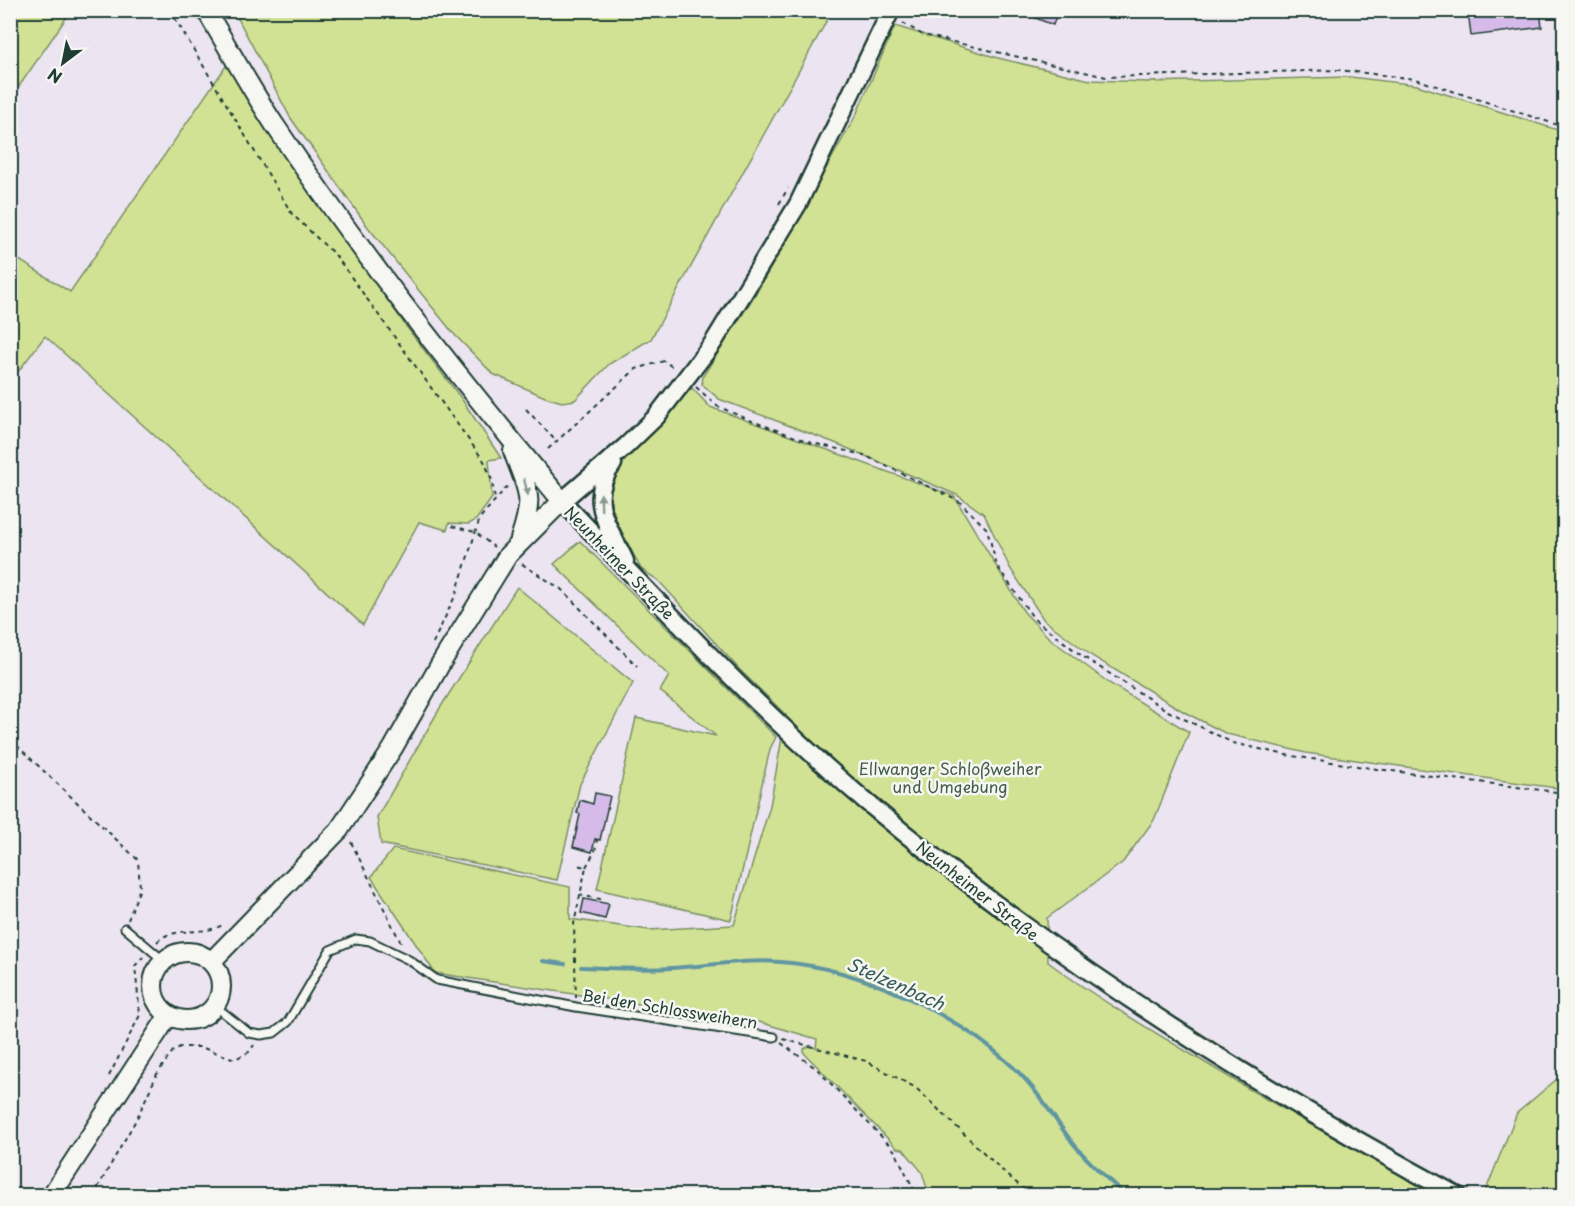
<svg xmlns="http://www.w3.org/2000/svg" width="1575" height="1206" viewBox="0 0 1575 1206" font-family="'Playpen Sans',sans-serif">
<style>
.green{fill:#d2e295;stroke:#789064;stroke-width:1.5}
.lines{fill:none;stroke-linecap:round;stroke-linejoin:round}
.stream{stroke:#6096a2;stroke-width:4}
.building{fill:#d6bbea;stroke:#1f3d34;stroke-width:1.5}
.service-casing{stroke:#1f3d34;stroke-width:11}
.tertiary-casing{stroke:#1f3d34;stroke-width:21}
.secondary-casing{stroke:#1f3d34;stroke-width:22}
.path{stroke:#1f3d34;stroke-width:2;stroke-dasharray:4.5 4.5;stroke-linecap:butt}
.service{stroke:#f6f6f2;stroke-width:7}
.tertiary{stroke:#f6f6f2;stroke-width:16}
.secondary{stroke:#f6f6f2;stroke-width:18}
.oneway{fill:#8a9a93}
.labels{text-anchor:middle;dominant-baseline:central;stroke-width:5;stroke-linejoin:round;paint-order:stroke}
.street-label{font-size:16px;fill:#1f3d34;stroke:#f6f6f2}
.park-label{font-size:16px;fill:#435e47;stroke:#f6f6f2}
.water-label{font-size:18px;font-style:italic;fill:#355b59;stroke:#f6f6f2}
</style>
<rect width="100%" height="100%" fill="#ece4f0"/>
<filter id="ink" filterUnits="userSpaceOnUse"><feTurbulence type="fractalNoise" baseFrequency=".0167" numOctaves="2"/><feDisplacementMap in="SourceGraphic" scale="12" xChannelSelector="R" yChannelSelector="G"/><feConvolveMatrix kernelMatrix="1 2 1 2 8 2 1 2 1" color-interpolation-filters="sRGB"/></filter>
<g filter="url(#ink)">
<!-- green -->
<path class="green" d="M 11,10 L 71,11 L 11,98 L 10,11 Z
M 234,11 L 832,11 L 651,339 L 609,364 L 575,400 L 562,402 L 545,397 L 493,374 L 453,333 L 368,227 L 290,117 Z
M 895,26 L 998,58 L 1090,80 L 1149,82 L 1350,77 L 1417,85 L 1564,132 L 1564,789 L 1306,753 L 1227,734 L 1186,713 L 1092,656 L 1044,620 L 1010,568 L 984,514 L 957,495 L 835,443 L 719,399 L 702,384 L 703,376 L 758,290 L 856,115 Z
M 228,63 L 405,325 L 461,398 L 501,458 L 489,460 L 492,498 L 476,520 L 469,524 L 449,523 L 447,530 L 419,522 L 363,625 L 45,336 L 11,381 L 11,259 L 13,256 L 70,292 Z
M 692,388 L 710,407 L 954,496 L 1024,612 L 1049,638 L 1109,683 L 1189,732 L 1154,820 L 1123,862 L 1047,918 L 1048,962 C 1099,1000 1154,1032 1209,1065 C 1285,1111 1363,1156 1443,1195 L 929,1195 L 922,1172 L 903,1149 L 897,1148 L 804,1053 L 804,1049 L 809,1046 L 816,1048 L 817,1039 L 759,1022 L 435,973 L 371,877 L 393,849 L 570,887 L 570,919 L 649,930 L 734,925 L 770,806 L 786,715 L 740,670 L 658,580 L 641,569 L 617,522 L 609,496 L 620,466 Z
M 580,541 L 776,737 L 770,749 L 731,920 L 597,889 L 636,718 L 716,736 L 660,691 L 669,676 L 554,564 Z
M 517,587 L 633,683 L 580,784 L 557,880 L 381,844 L 377,817 L 440,708 Z
M 1564,1073 L 1564,1195 L 1484,1195 L 1517,1113 Z"/>
<g class="lines">
<!-- stream -->
<path class="stream" d="M 543,961 L 565,964
M 581,967 C 612,968 642,970 672,968 C 709,966 744,959 781,962 C 860,968 955,1013 1013,1067 C 1036,1088 1051,1114 1069,1138 C 1085,1159 1107,1179 1127,1196"/>
</g>
<!-- building -->
<path class="building" d="M 1016,10 L 1058,10 L 1053,25 Z
M 1468,10 L 1540,10 L 1542,27 L 1471,36 Z
M 595,793 L 610,796 L 600,840 L 595,839 L 592,852 L 573,847 L 580,814 L 577,813 L 580,800 L 593,804 Z
M 584,899 L 609,904 L 605,919 L 581,913 Z"/>
<g class="lines">
<!-- service casing -->
<g class="service-casing">
<path id="service" d="M 125,928 L 164,961
M 215,1006 L 249,1033 L 261,1035 L 274,1033 L 288,1022 L 330,950 L 356,939 L 370,941 L 409,960 L 437,980 L 576,1007 L 774,1037"/>
</g>
<!-- tertiary casing -->
<g class="tertiary-casing">
<path id="tertiary" d="M 891,10 L 798,204 L 713,343 L 656,417 L 626,446 L 562,501 C 659,603 755,707 863,799 C 1047,954 1247,1082 1458,1196
M 613,464 C 586,500 609,526 625,561"/>
</g>
<!-- secondary casing -->
<g class="secondary-casing">
<path id="secondary" d="M 206,10 C 228,48 250,87 274,124 C 362,256 460,379 562,501 L 508,555 L 441,663 L 393,748 L 339,830 L 211,962
M 513,451 C 528,493 535,494 520,539
M153 986a34 34 0 1 1 68 0a34 34 0 1 1-68 0Z
M 51,1196 L 169,1015"/>
</g>
<!-- path -->
<path class="path" d="M 170,10 L 292,214 L 336,256 L 484,461 L 492,480 L 495,499
M 903,23 L 923,35 L 1106,77 L 1339,70 L 1415,79 L 1564,127
M 779,204 L 788,188
M 696,387 L 717,406 L 752,421 L 812,443 L 864,455 L 960,502 L 987,529 L 997,566 L 1034,619 L 1082,656 L 1168,711 L 1233,743 L 1286,755 L 1377,769 L 1564,793
M 526,409 L 556,441
M 548,449 L 636,369 L 664,361 L 674,368
M 452,526 L 475,532 L 494,547
M 522,564 L 561,589 L 637,666
M 433,643 L 456,594 L 480,518 L 510,483
M 10,739 L 138,860 L 140,888 L 128,920
M 351,842 L 402,945
M 586,867 L 595,851 L 597,840
M 579,895 L 600,899 L 600,902
M 157,942 C 173,925 204,937 224,924
M 576,998 L 574,924 L 586,867 L 577,865
M 783,1039 L 866,1061 L 916,1088 L 1006,1174 L 1032,1196
M 781,1043 L 817,1069 L 895,1151 L 917,1196
M 109,1076 L 140,1015 L 135,966 L 143,957
M 93,1196 L 137,1118 L 157,1074 L 173,1051 L 180,1047 L 200,1047 L 235,1059 L 249,1052 L 254,1045"/>
<!-- service -->
<use href="#service" class="service"/>
<!-- tertiary -->
<use href="#tertiary" class="tertiary"/>
<!-- secondary -->
<use href="#secondary" class="secondary"/>
</g>
<!-- one-way arrows -->
<defs><path id="oneway-solid" d="M-6-.8H1V-3.2L6.5 0L1 3.2V.8H-6Z" transform="scale(1.5)"/></defs>
<g class="oneway">
<use href="#oneway-solid" transform="translate(526 487) rotate(76)"/>
<use href="#oneway-solid" transform="translate(601 502) rotate(-91)"/>
</g>
</g>
<g class="labels">
<!-- street labels -->
<g class="street-label">
<text transform="translate(620 562) rotate(46)">Neunheimer Straße</text>
<text transform="translate(978 890) rotate(38)">Neunheimer Straße</text>
<text transform="translate(670 1008) rotate(9)">Bei den Schlossweihern</text>
</g>
<!-- park labels -->
<g class="park-label">
<text x="950" y="768">Ellwanger Schloßweiher<tspan x="950" dy="18">und Umgebung</tspan></text>
</g>
<!-- water labels -->
<g class="water-label">
<text transform="translate(896 983) rotate(24)">Stelzenbach</text>
</g>
</g>
<!-- margin -->
<rect width="1575" height="1206" fill="none" stroke="#f6f6f2" stroke-width="36"/>
<rect x="18" y="18" width="1539" height="1170" fill="none" stroke="#1f3d34" stroke-width="2" filter="url(#ink)"/>
<!-- north arrow -->
<g transform="translate(63 63) rotate(212)" stroke="#f6f6f2" stroke-width="4.5" paint-order="stroke">
<path d="M0-4.5L10 22L0 15L-10 22Z" fill="#1f3d34"/>
<text y="-9" font-size="16" font-weight="bold" text-anchor="middle" fill="#1f3d34">N</text>
</g>
</svg>
